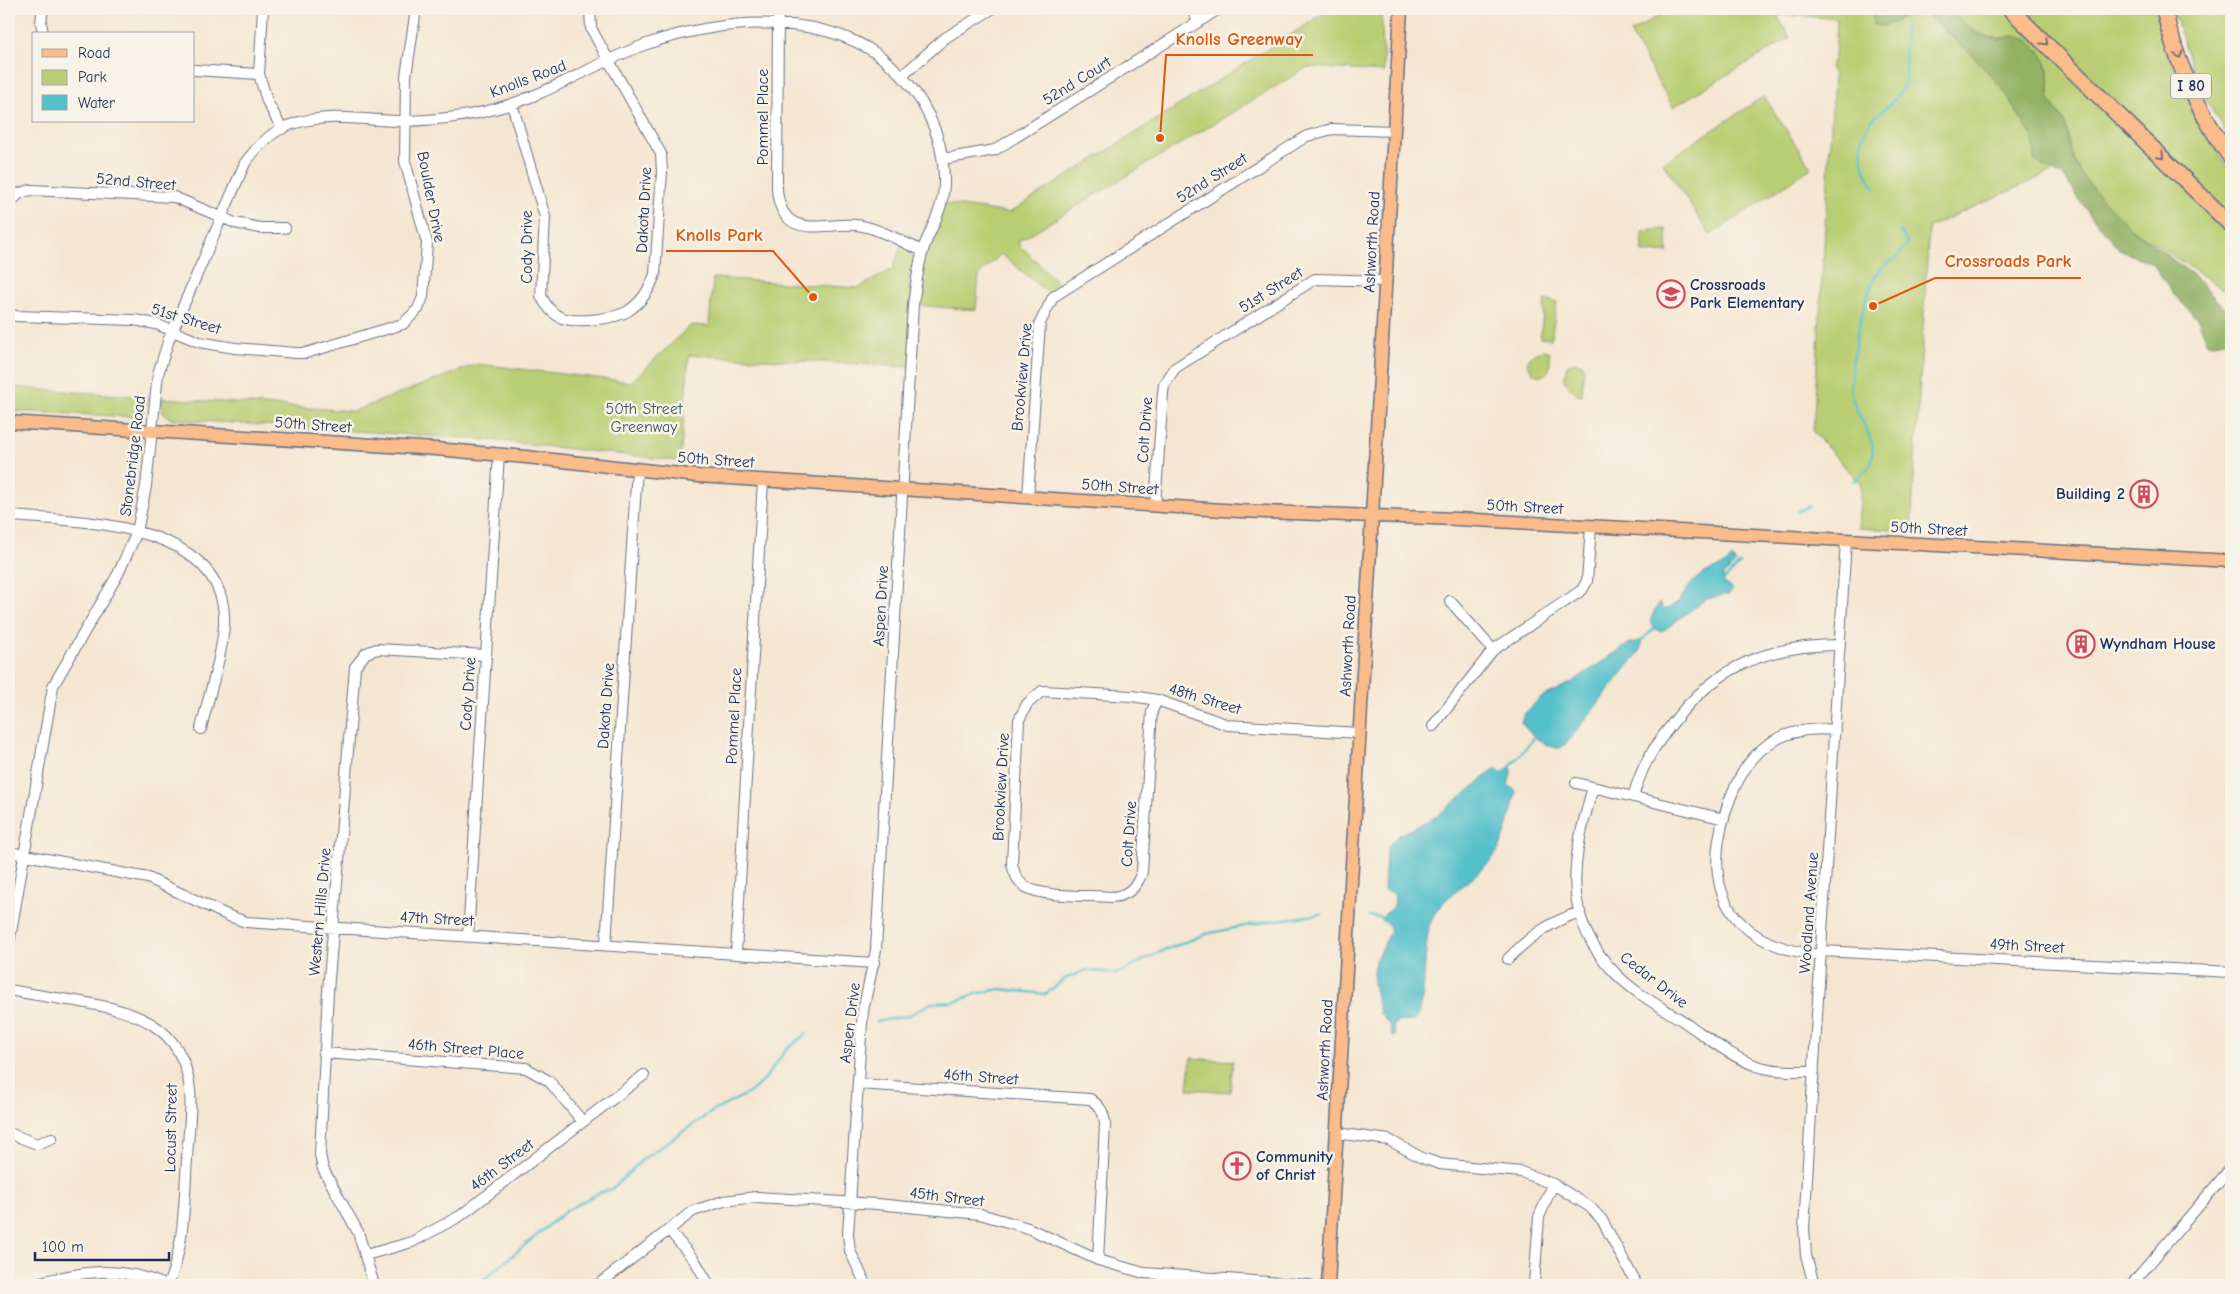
<svg xmlns="http://www.w3.org/2000/svg" width="2240" height="1294" viewBox="0 0 2240 1294" font-family="'Comic Neue',sans-serif">
<style>
.green{fill:#b9ce72;stroke:#6a7e68}
.forest{fill:#92b164;stroke:#567061}
.water{fill:#53c0ca;stroke:#377894}
.lines{fill:none;stroke-linecap:round;stroke-linejoin:round}
.stream{stroke:#53c0ca;stroke-width:2.5}
.minor-casing{stroke:#676f86;stroke-width:12}
.major-casing{stroke:#676f86;stroke-width:15}
.highway-casing{stroke:#676f86;stroke-width:18}
.minor{stroke:#fff;stroke-width:10}
.major{stroke:#fabc8b;stroke-width:12}
.highway{stroke:#fabc8b;stroke-width:15}
.oneway{stroke:#7f6e72}
.labels{text-anchor:middle;dominant-baseline:central;stroke-width:5;stroke-linejoin:round;paint-order:stroke}
.shield{fill:#f7f3e8;stroke:#5d6a87;stroke-width:1}
.shield-label{font-size:15px;font-weight:bold;fill:#1b2f5e}
.street-label{font-size:16px;fill:#1b2f5e;stroke:#f7f3e8}
.poi-label{font-size:16px;font-weight:bold;fill:#1b2f5e;stroke:#f7f3e8;text-anchor:start}
.park-label{font-size:16px;fill:#425763;stroke:#f7f3e8}
.leader{fill:none;stroke:#de5710;stroke-width:2}
.callout-dot{fill:#de5710;stroke:#f7f3e8;stroke-width:2}
.callout-label{font-size:18px;text-anchor:middle;font-weight:bold;fill:#de5710;stroke:#f7f3e8;stroke-width:5;stroke-linejoin:round;paint-order:stroke}
</style>
<rect width="100%" height="100%" fill="#f7f3e8"/>
<filter id="ink" filterUnits="userSpaceOnUse"><feTurbulence type="fractalNoise" baseFrequency=".02" numOctaves="2"/><feDisplacementMap in="SourceGraphic" scale="10" xChannelSelector="R" yChannelSelector="G"/><feConvolveMatrix kernelMatrix="1 2 1 2 8 2 1 2 1" color-interpolation-filters="sRGB"/></filter>
<filter id="wash" filterUnits="userSpaceOnUse"><feTurbulence type="fractalNoise" baseFrequency=".0096" numOctaves="4" result="noise"/><feDisplacementMap in="SourceGraphic" scale="20" xChannelSelector="R" yChannelSelector="G"/><feGaussianBlur stdDeviation="1.12" result="paint"/><feColorMatrix in="noise" values="0 0 0 0 0 0 0 0 0 0 0 0 0 0 0 0 0 1.4 0 .05"/><feComposite in="paint" operator="in"/></filter>
<g filter="url(#wash)">
<rect width="100%" height="100%" fill="#f5e6d1"/>
<!-- green -->
<path class="green" d="M 1331,9 L 1381,9 L 1384,72 L 1308,67 L 1017,242 L 1064,289 L 1053,297 L 1001,254 L 979,275 L 976,310 L 913,305 L 910,367 L 689,355 L 680,461 L 489,440 L 171,419 L 163,413 L 162,398 L 354,411 L 477,364 L 631,382 L 691,325 L 709,326 L 713,278 L 858,288 L 893,269 L 902,242 L 924,251 L 942,203 L 1009,213 Z
M 1655,9 L 1932,9 L 2021,102 L 2063,167 L 1929,227 L 1911,531 L 1858,528 L 1861,484 L 1813,432 L 1834,75 L 1830,67 L 1835,57 L 1837,18 L 1777,15 L 1790,38 L 1673,107 L 1630,33 L 1668,10 Z
M 1948,9 L 2005,9 L 2231,232 L 2231,294 L 2132,229 L 2099,196 L 2080,173 L 2072,156 L 2065,122 L 2049,100 L 2049,70 L 2014,36 C 1980,43 1971,29 1948,9 Z
M 2019,9 L 2155,9 L 2172,62 L 2208,136 L 2231,172 L 2231,217 Z
M 2173,9 L 2231,9 L 2231,142 L 2198,85 Z
M 1764,96 L 1811,168 L 1710,235 L 1663,163 Z
M 1666,229 L 1668,252 L 1643,253 L 1642,231 Z
M 1545,300 L 1557,302 L 1551,339 L 1540,338 Z
M 1543,350 L 1549,352 C 1550,363 1553,371 1541,376 L 1534,374 L 1527,364 C 1529,353 1536,355 1543,350 Z
M 1574,362 L 1582,364 L 1584,368 L 1582,395 L 1579,396 L 1564,381 L 1567,365 Z
M 9,387 L 147,397 C 146,406 146,414 136,417 L 9,411 Z
M 1191,1058 L 1233,1061 L 1230,1092 L 1188,1089 Z"/>
<!-- forest -->
<path class="forest" d="M 1872,9 L 1948,9 L 1968,28 L 1984,37 L 1999,39 L 2014,36 L 2029,40 L 2041,52 L 2049,70 L 2049,100 L 2065,122 L 2072,156 L 2080,173 L 2099,196 L 2132,229 L 2192,274 L 2231,315 L 2231,333 L 2225,341 L 2208,344 L 2198,320 L 2173,293 L 2152,263 L 2121,251 L 2091,216 L 2064,177 L 2035,161 L 2033,138 L 2002,88 L 1972,55 L 1921,9 L 1884,26 L 1873,25 Z"/>
<!-- water -->
<path class="water" d="M 1732,558 L 1736,563 L 1723,576 L 1723,582 L 1733,589 L 1729,594 L 1706,599 L 1667,628 L 1661,631 C 1643,626 1653,613 1660,602 L 1663,610 C 1684,604 1684,587 1700,576 C 1710,568 1724,569 1732,558 Z
M 1642,640 L 1640,651 L 1566,744 L 1560,748 C 1547,749 1528,733 1521,722 L 1524,714 L 1540,698 L 1572,682 L 1630,643 Z
M 1510,767 L 1512,769 L 1508,785 L 1516,791 C 1512,810 1507,836 1497,852 C 1482,876 1440,896 1431,921 C 1423,941 1426,1007 1417,1018 C 1413,1023 1402,1021 1396,1022 L 1393,1027 L 1395,1035 L 1392,1036 L 1390,1026 L 1380,1013 L 1373,984 L 1375,961 L 1391,931 L 1388,924 L 1381,920 L 1382,917 C 1389,908 1397,912 1394,893 L 1384,890 L 1386,854 L 1389,845 L 1397,836 L 1437,816 L 1495,769 L 1498,769 L 1502,773 Z"/>
<g class="lines">
<!-- stream -->
<path class="stream" d="M 1906,17 L 1906,9
M 1875,189 C 1860,167 1854,135 1876,116 C 1888,106 1901,97 1905,81 C 1908,68 1903,43 1905,27
M 1854,481 C 1859,477 1867,471 1870,465 C 1882,441 1853,414 1851,392 C 1849,366 1863,294 1878,273 C 1883,265 1891,261 1899,257 L 1902,250 L 1908,244 L 1901,232
M 1797,512 L 1809,506
M 1722,582 L 1740,564
M 1640,642 L 1656,627
M 1503,773 L 1510,767 L 1537,734
M 1369,916 L 1385,918
M 876,1022 L 910,1015 L 931,1003 L 955,1002 L 975,994 L 1000,989 L 1046,994 L 1063,980 L 1086,970 L 1117,974 L 1160,952 L 1206,934 L 1264,922 L 1322,914
M 477,1285 L 567,1210 L 599,1193 L 612,1189 L 642,1160 L 669,1141 L 713,1111 L 749,1093 L 763,1081 L 785,1051 L 807,1033"/>
</g>
</g>
<g filter="url(#ink)">
<g class="lines">
<!-- minor casing -->
<g class="minor-casing">
<path id="minor" d="M 43,9 L 41,22 L 43,34
M 263,9 L 259,74 L 267,101 L 282,129
M 778,9 L 777,190 C 782,241 821,223 855,225 C 875,226 904,243 923,251
M 1191,9 L 1199,22
M 194,70 L 259,74
M 902,76 L 945,38 L 992,9
M 512,104 L 545,217 L 541,296 C 546,306 552,314 562,318 C 577,323 615,319 628,311 C 642,302 650,289 655,274 L 662,172 L 661,154 L 599,43 L 591,28 L 590,9
M 943,159 L 995,150 L 1219,9
M 9,203 L 20,193 L 31,190 L 174,197 L 235,223 L 260,228 L 285,228
M 9,314 L 16,316 L 134,320 L 156,324 L 199,342 L 235,348 L 296,353 L 306,353 L 403,324 L 418,309 L 423,297 L 427,243 L 405,161 L 406,76 L 416,9
M 1028,497 L 1040,323 L 1053,297 L 1307,136 L 1332,129 L 1394,131
M 1155,506 L 1163,393 L 1164,385 L 1175,368 L 1315,279 L 1386,281
M 9,516 C 76,521 217,521 224,614 C 226,646 208,697 201,729
M 1450,601 L 1493,650
M 1157,700 L 1152,711 L 1142,872 C 1137,887 1128,896 1112,897 C 1089,895 1045,898 1026,887 C 1017,882 1014,873 1012,864 L 1019,720 L 1027,704 L 1042,691 L 1132,696 L 1157,700 L 1228,725 L 1359,733
M 1433,726 L 1493,650 L 1582,590 L 1587,581 L 1591,527
M 1576,783 L 1724,819
M 1593,787 C 1573,858 1558,916 1617,975 C 1636,994 1663,1008 1686,1023 C 1708,1038 1731,1057 1757,1066 C 1775,1072 1795,1071 1814,1071
M 1633,797 C 1642,766 1652,749 1672,724 C 1716,666 1768,645 1840,645
M 9,852 L 148,878 L 229,916 L 246,922 L 874,963
M 468,936 L 499,454
M 9,944 L 53,686 L 118,574 L 137,532 L 146,486 L 158,374 L 169,339 L 245,163 C 256,148 269,133 287,126 C 323,111 367,121 405,121 C 436,120 466,117 495,109 C 548,95 593,64 644,45 C 719,18 831,8 893,67 C 923,95 943,135 944,176 C 945,205 935,220 925,244 C 918,263 916,285 913,305 L 876,950 L 863,1011 L 861,1036 L 848,1234 L 850,1251 L 866,1285
M 606,944 L 637,470
M 1821,951 L 2231,972
M 736,953 L 763,480
M 1821,955 C 1738,947 1701,898 1724,817 C 1741,759 1770,724 1835,730
M 1508,959 C 1529,937 1550,922 1580,912
M 9,990 C 31,994 54,998 76,1001 C 132,1011 183,1022 190,1090 C 192,1113 188,1136 187,1159 C 184,1201 185,1245 168,1285
M 324,1053 L 526,1068 L 549,1081 L 583,1122
M 858,1084 L 1090,1099 C 1100,1106 1104,1112 1105,1124 L 1098,1260
M 9,1133 L 37,1144 L 52,1138
M 1336,1133 L 1389,1140 L 1422,1158 L 1440,1164 L 1521,1172 L 1553,1184 L 1590,1207 L 1602,1220 L 1637,1285
M 669,1230 L 695,1261 L 709,1285
M 366,1255 L 412,1242 L 460,1216 L 644,1075
M 28,1285 C 79,1273 114,1263 165,1285
M 374,1285 L 358,1232 L 323,1169 L 320,1155 L 328,991 L 355,667 L 366,653 L 377,649 L 486,655
M 598,1285 L 693,1211 L 724,1201 L 756,1197 L 877,1204 L 980,1214 L 1028,1228 L 1098,1260 L 1144,1273 L 1309,1285
M 1534,1285 L 1539,1217 L 1553,1184
M 1814,1285 L 1806,1255 L 1804,1228 L 1846,540
M 2131,1285 L 2231,1168"/>
</g>
<!-- major casing -->
<g class="major-casing">
<path id="major" d="M 9,422 L 436,449 L 526,457 L 698,476 L 1239,511 L 1458,519 L 2231,561
M 1328,1285 L 1401,9"/>
</g>
<!-- highway casing -->
<g class="highway-casing">
<path id="highway" d="M 2010,9 L 2231,225
M 2164,9 C 2175,61 2200,115 2231,158"/>
</g>
<!-- minor -->
<use href="#minor" class="minor"/>
<!-- major -->
<use href="#major" class="major"/>
<!-- highway -->
<use href="#highway" class="highway"/>
</g>
<!-- one-way arrows -->
<defs><path id="oneway-chevron" d="M-2-3.5L2.5 0L-2 3.5" fill="none" stroke-width="1.6" stroke-linecap="round" stroke-linejoin="round" transform="scale(1.25)"/></defs>
<g class="oneway">
<use href="#oneway-chevron" transform="translate(2045 42) rotate(44)"/>
<use href="#oneway-chevron" transform="translate(2179 55) rotate(72)"/>
<use href="#oneway-chevron" transform="translate(2161 156) rotate(45)"/>
</g>
</g>
<!-- icons -->
<defs>
<g id="school-ring" transform="scale(1.4375)"><circle r="9.5" fill="#f7f3e8" stroke="#d1495b" stroke-width="1.5"/><path d="M0-5L7-2L0 1L-7-2ZM-4 1L0 2.5L4 1V4Q0 6-4 4Z" fill="#d1495b"/></g>
<g id="building-ring" transform="scale(1.4375)"><circle r="9.5" fill="#f7f3e8" stroke="#d1495b" stroke-width="1.5"/><path d="M-4-6H4V6H1V3H-1V6H-4ZM-2.5-4.3h1.7v1.8h-1.7ZM.8-4.3h1.7v1.8H.8ZM-2.5-1h1.7V.8h-1.7ZM.8-1h1.7V.8H.8Z" fill="#d1495b"/></g>
<g id="church-ring" transform="scale(1.4375)"><circle r="9.5" fill="#f7f3e8" stroke="#d1495b" stroke-width="1.5"/><path d="M-1.2-6h2.4v3.5h3.3v2.4h-3.3V6h-2.4V-.1h-3.3v-2.4h3.3Z" fill="#d1495b"/></g>
</defs>
<g fill-rule="evenodd">
<use href="#school-ring" x="1671" y="294"/>
<use href="#building-ring" x="2144" y="494"/>
<use href="#building-ring" x="2081" y="644"/>
<use href="#church-ring" x="1237" y="1166"/>
</g>
<g class="labels">
<!-- shield labels -->
<rect class="shield" x="2171" y="73.5" width="40" height="25" rx="4"/>
<g class="shield-label">
<text x="2191" y="86">I 80</text>
</g>
<!-- street labels -->
<g class="street-label">
<text transform="translate(528 79) rotate(-21)">Knolls Road</text>
<text transform="translate(1077 81) rotate(-32)">52nd Court</text>
<text transform="translate(763 117) rotate(-90)">Pommel Place</text>
<text transform="translate(1212 178) rotate(-32)">52nd Street</text>
<text transform="translate(136 182) rotate(5)">52nd Street</text>
<text transform="translate(431 197) rotate(79)">Boulder Drive</text>
<text transform="translate(644 210) rotate(-87)">Dakota Drive</text>
<text transform="translate(1372 242) rotate(-87)">Ashworth Road</text>
<text transform="translate(527 247) rotate(-90)">Cody Drive</text>
<text transform="translate(1271 290) rotate(-32)">51st Street</text>
<text transform="translate(186 319) rotate(17)">51st Street</text>
<text transform="translate(1022 377) rotate(-85)">Brookview Drive</text>
<text transform="translate(313 425) rotate(4)">50th Street</text>
<text transform="translate(1145 430) rotate(-86)">Colt Drive</text>
<text transform="translate(133 456) rotate(-83)">Stonebridge Road</text>
<text transform="translate(716 460) rotate(4)">50th Street</text>
<text transform="translate(1120 487) rotate(4)">50th Street</text>
<text transform="translate(1525 507) rotate(3)">50th Street</text>
<text transform="translate(1929 529) rotate(3)">50th Street</text>
<text transform="translate(881 606) rotate(-87)">Aspen Drive</text>
<text transform="translate(1348 646) rotate(-87)">Ashworth Road</text>
<text transform="translate(468 694) rotate(-86)">Cody Drive</text>
<text transform="translate(1205 699) rotate(17)">48th Street</text>
<text transform="translate(606 706) rotate(-86)">Dakota Drive</text>
<text transform="translate(734 716) rotate(-87)">Pommel Place</text>
<text transform="translate(1001 787) rotate(-87)">Brookview Drive</text>
<text transform="translate(1129 834) rotate(-86)">Colt Drive</text>
<text transform="translate(320 912) rotate(-85)">Western Hills Drive</text>
<text transform="translate(1809 913) rotate(-86)">Woodland Avenue</text>
<text transform="translate(437 919) rotate(3)">47th Street</text>
<text transform="translate(2027 946) rotate(3)">49th Street</text>
<text transform="translate(1654 980) rotate(38)">Cedar Drive</text>
<text transform="translate(850 1023) rotate(-83)">Aspen Drive</text>
<text transform="translate(466 1049) rotate(5)">46th Street Place</text>
<text transform="translate(1325 1050) rotate(-87)">Ashworth Road</text>
<text transform="translate(981 1077) rotate(4)">46th Street</text>
<text transform="translate(171 1128) rotate(-89)">Locust Street</text>
<text transform="translate(502 1165) rotate(-37)">46th Street</text>
<text transform="translate(947 1197) rotate(7)">45th Street</text>
</g>
<!-- poi labels -->
<g class="poi-label">
<text x="1690" y="285">Crossroads<tspan x="1690" dy="18">Park Elementary</tspan></text>
<text x="2125" y="494" text-anchor="end">Building 2</text>
<text x="2100" y="644">Wyndham House</text>
<text x="1256" y="1157">Community<tspan x="1256" dy="18">of Christ</tspan></text>
</g>
<!-- park labels -->
<g class="park-label">
<text x="644" y="409">50th Street<tspan x="644" dy="18">Greenway</tspan></text>
</g>
</g>
<!-- callouts -->
<path class="leader" d="M1160 138L1166 55H1313M813 297L773 251H666M1873 306L1935 278H2081"/>
<g class="callout-dot">
<circle cx="1160" cy="138" r="5"/>
<circle cx="813" cy="297" r="5"/>
<circle cx="1873" cy="306" r="5"/>
</g>
<g class="callout-label">
<text x="1239" y="45">Knolls Greenway</text>
<text x="719" y="241">Knolls Park</text>
<text x="2008" y="267">Crossroads Park</text>
</g>
<!-- margin -->
<rect width="2240" height="1294" fill="none" stroke="#f7f3e8" stroke-width="30"/>
<!-- legend -->
<rect x="32" y="32" width="162" height="90" fill="#f7f3e8" stroke="#9fa5b1"/>
<rect x="42" y="49" width="25" height="8" fill="#fabc8b" stroke="#9fa5b1"/>
<text x="78" y="58" font-size="15" fill="#1b2f5e">Road</text>
<rect x="42" y="70" width="25" height="15" fill="#b9ce72" stroke="#9fa5b1"/>
<text x="78" y="82" font-size="15" fill="#1b2f5e">Park</text>
<rect x="42" y="95" width="25" height="15" fill="#53c0ca" stroke="#9fa5b1"/>
<text x="78" y="108" font-size="15" fill="#1b2f5e">Water</text>
<!-- scale -->
<path d="M35 1252v8h134v-8" fill="none" stroke="#1b2f5e" stroke-width="2.5"/>
<text x="42" y="1252" font-size="15" fill="#1b2f5e" stroke="#f7f3e8" stroke-width="4" paint-order="stroke">100 m</text>
</svg>
